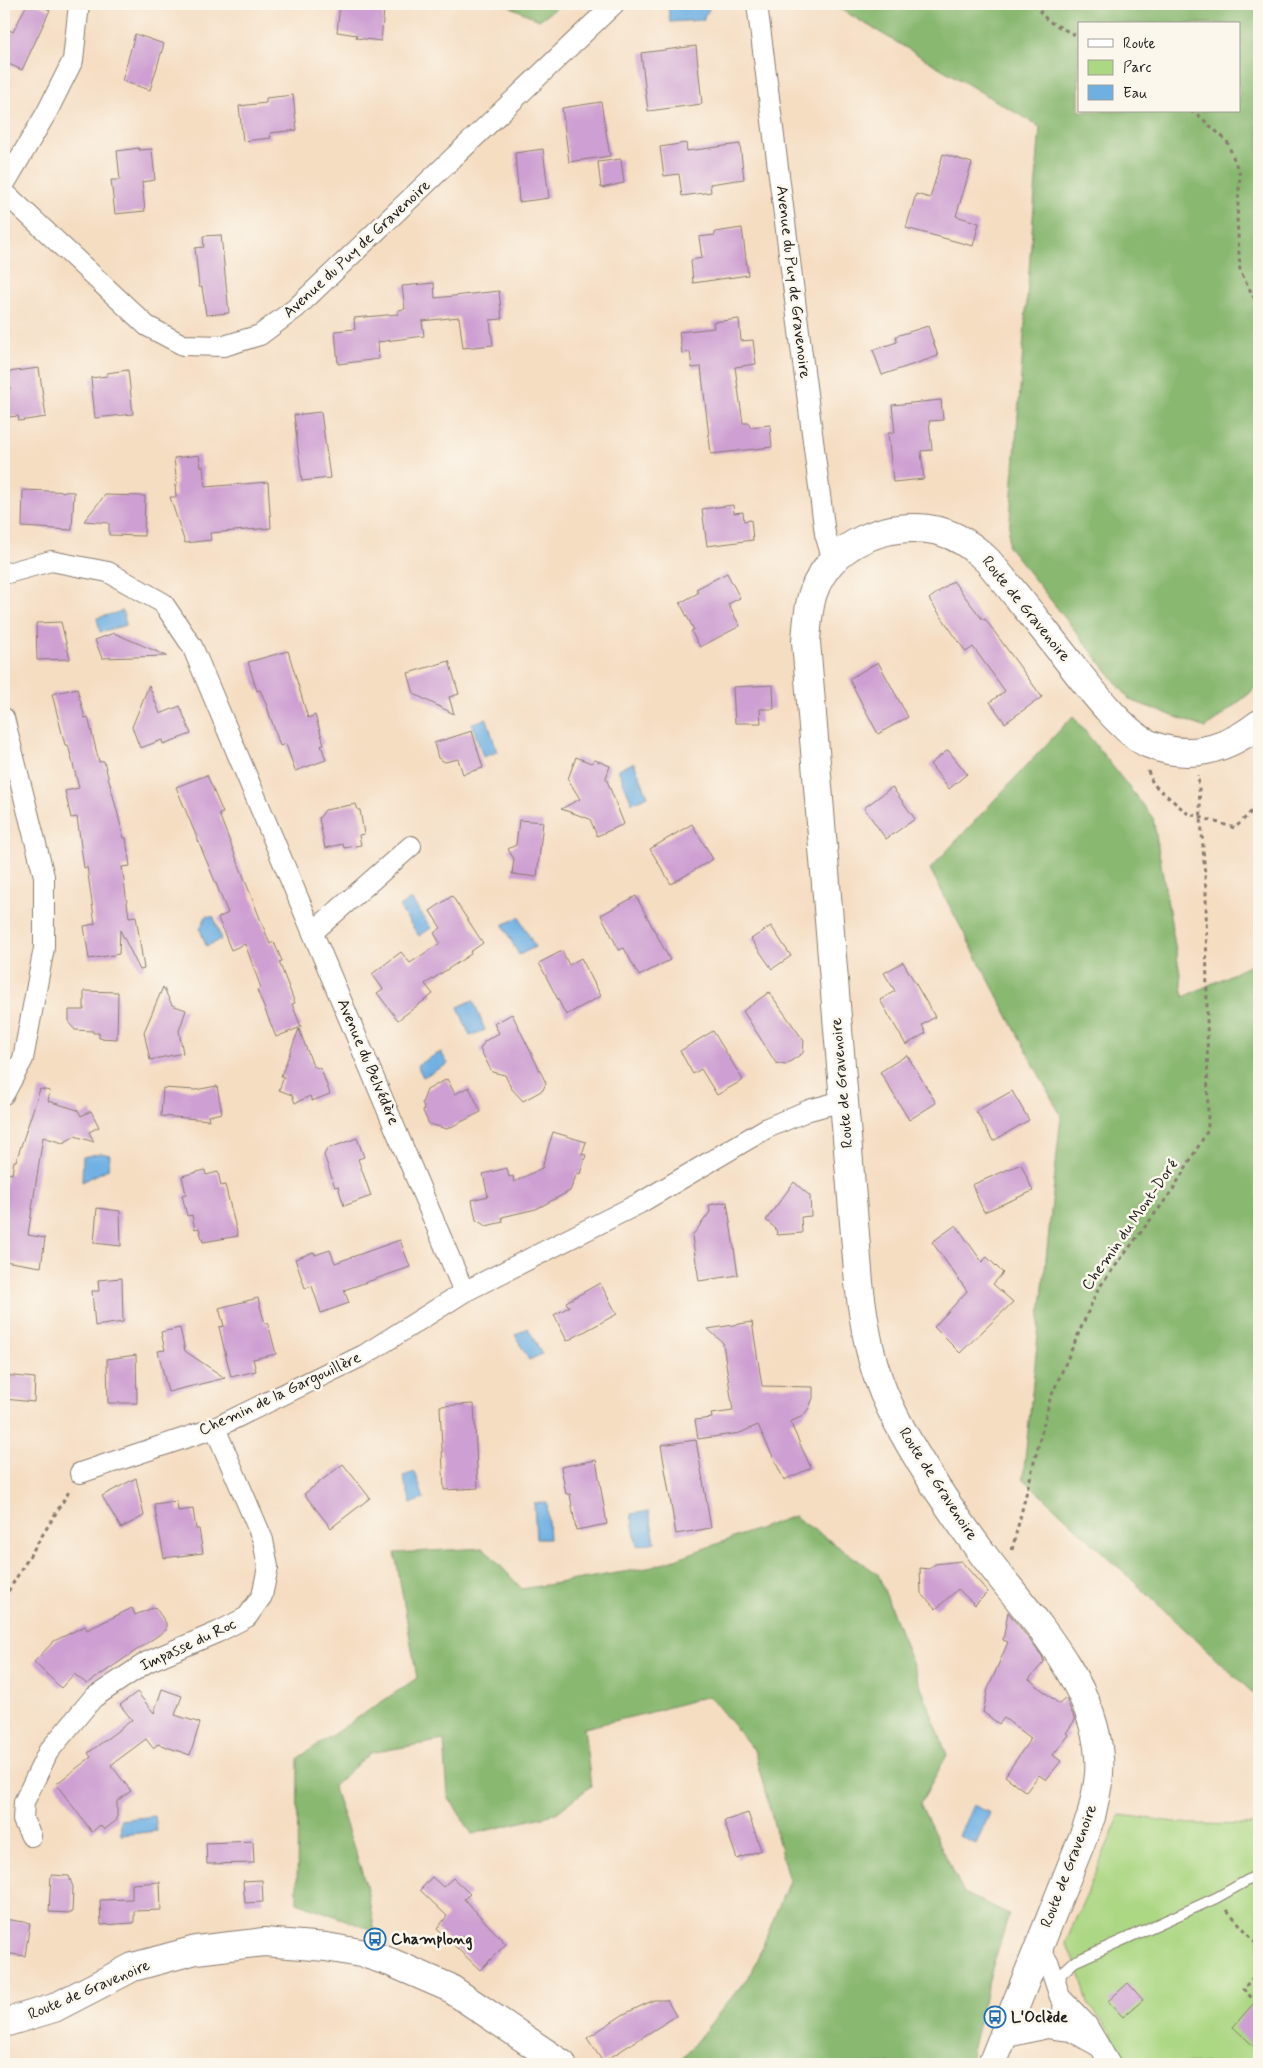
<svg xmlns="http://www.w3.org/2000/svg" width="1263" height="2068" viewBox="0 0 1263 2068" font-family="Mynerve,sans-serif">
<style>
.green{fill:#acd783;stroke:#647a50}
.forest{fill:#89b871;stroke:#526a46;fill-rule:evenodd}
.water{fill:#6fb0e3;stroke:#466680}
.building{fill:#ce9fd2}
.lines{fill:none;stroke-linecap:round;stroke-linejoin:round}
.lane-casing{stroke:#887c6f;stroke-width:12}
.street-casing{stroke:#887c6f;stroke-width:22}
.secondary-casing{stroke:#887c6f;stroke-width:30}
.path{stroke:#887c6f;stroke-width:3;stroke-dasharray:4 4;stroke-linecap:butt}
.lane{stroke:#fff;stroke-width:10}
.street{stroke:#fff;stroke-width:20}
.secondary{stroke:#fff;stroke-width:28}
.labels{text-anchor:middle;dominant-baseline:central;stroke-width:5;stroke-linejoin:round;paint-order:stroke}
.street-label{font-size:16px;fill:#1c1c1c;stroke:#fbf7ec}
.poi-label{font-size:16px;font-weight:bold;fill:#1c1c1c;stroke:#fbf7ec;text-anchor:start}
</style>
<rect width="100%" height="100%" fill="#fbf7ec"/>
<filter id="ink" filterUnits="userSpaceOnUse"><feTurbulence type="fractalNoise" baseFrequency=".02" numOctaves="2"/><feDisplacementMap in="SourceGraphic" scale="10" xChannelSelector="R" yChannelSelector="G"/><feConvolveMatrix kernelMatrix="1 2 1 2 8 2 1 2 1" color-interpolation-filters="sRGB"/></filter>
<filter id="wash" filterUnits="userSpaceOnUse"><feTurbulence type="fractalNoise" baseFrequency=".0096" numOctaves="4" result="noise"/><feDisplacementMap in="SourceGraphic" scale="20" xChannelSelector="R" yChannelSelector="G"/><feGaussianBlur stdDeviation="1.12" result="paint"/><feColorMatrix in="noise" values="0 0 0 0 0 0 0 0 0 0 0 0 0 0 0 0 0 1.4 0 .05"/><feComposite in="paint" operator="in"/></filter>
<g filter="url(#wash)">
<rect width="100%" height="100%" fill="#f5ddc2"/>
<!-- green -->
<path class="green" d="M 1120,1815 L 1190,1824 L 1259,1825 L 1259,2064 L 1125,2064 L 1111,2032 L 1088,2004 L 1081,1978 L 1066,1942 Z"/>
<!-- forest -->
<path class="forest" d="M 505,4 L 562,4 L 539,20 Z
M 832,4 L 1259,4 L 1259,683 L 1250,693 L 1206,728 L 1130,700 L 1008,546 L 1040,127 ZM 1079,24 L 1239,24 L 1239,111 L 1079,111 Z
M 1073,716 L 1153,818 L 1184,997 L 1259,961 L 1259,1693 L 1254,1694 L 1023,1478 L 1061,1116 L 930,869 Z
M 794,1516 L 878,1574 L 947,1755 L 920,1804 L 964,1893 L 1009,1914 L 991,1972 L 969,2064 L 678,2064 L 752,1972 L 789,1881 L 754,1750 L 709,1696 L 648,1713 L 584,1728 L 591,1786 L 555,1814 L 472,1834 L 448,1796 L 444,1740 L 370,1753 L 333,1786 L 366,1884 L 375,1931 L 297,1902 L 298,1758 L 417,1678 L 395,1553 L 484,1548 L 522,1589 L 653,1567 Z"/>
<!-- water -->
<path class="water" d="M 702,4 L 703,7 L 707,6 L 709,10 L 704,16 L 704,20 L 670,22 L 668,7 Z
M 123,611 L 126,625 L 100,632 L 97,618 Z
M 487,719 L 497,752 L 483,757 L 472,723 Z
M 634,763 L 648,796 L 632,803 L 618,769 Z
M 411,899 L 431,928 L 419,936 L 399,907 Z
M 206,916 L 214,917 L 221,940 L 206,946 L 200,929 Z
M 519,917 L 535,947 L 519,955 L 503,925 Z
M 473,1000 L 485,1030 L 470,1036 L 458,1007 Z
M 441,1052 L 448,1064 L 423,1077 L 417,1065 Z
M 101,1153 L 110,1155 L 108,1169 L 82,1182 L 83,1157 Z
M 528,1328 L 542,1354 L 529,1360 L 515,1335 Z
M 415,1472 L 424,1499 L 411,1503 L 403,1476 Z
M 547,1502 L 549,1539 L 536,1539 L 534,1503 Z
M 649,1511 L 655,1542 L 637,1546 L 631,1514 Z
M 973,1805 L 990,1813 L 976,1844 L 959,1836 Z
M 155,1816 L 157,1831 L 121,1835 L 120,1820 Z"/>
<g id="blocks">
<!-- building -->
<path class="building" d="M 27,4 L 36,4 L 50,10 L 22,70 L 4,62 L 4,27 L 13,32 Z
M 360,4 L 378,4 L 377,9 L 384,10 L 381,41 L 356,38 L 357,35 L 337,32 L 340,5 L 360,7 Z
M 135,34 L 164,44 L 150,90 L 122,81 Z
M 696,46 L 702,104 L 648,111 L 641,53 Z
M 293,95 L 297,130 L 270,133 L 271,138 L 243,141 L 239,106 L 266,103 L 266,98 Z
M 601,102 L 610,156 L 569,162 L 562,108 Z
M 686,143 L 687,151 L 740,144 L 744,179 L 710,184 L 711,192 L 682,196 L 679,174 L 664,176 L 660,147 Z
M 139,148 L 139,150 L 152,149 L 155,180 L 142,182 L 145,211 L 115,214 L 111,180 L 120,180 L 117,151 Z
M 543,149 L 549,198 L 519,202 L 515,153 Z
M 943,154 L 972,163 L 956,216 L 979,223 L 973,246 L 906,228 L 916,194 L 930,198 Z
M 621,159 L 624,183 L 601,188 L 598,162 Z
M 742,228 L 748,275 L 693,283 L 691,260 L 702,258 L 699,237 L 715,235 L 715,232 Z
M 221,235 L 229,313 L 206,315 L 202,287 L 199,287 L 195,248 L 204,247 L 203,236 Z
M 434,283 L 435,298 L 499,291 L 502,319 L 490,320 L 493,345 L 463,348 L 459,317 L 422,321 L 424,336 L 378,342 L 379,359 L 338,364 L 335,331 L 355,329 L 354,318 L 398,314 L 398,310 L 405,309 L 402,286 Z
M 739,319 L 741,341 L 753,340 L 756,364 L 735,367 L 743,423 L 749,423 L 750,427 L 770,425 L 772,447 L 711,454 L 701,367 L 692,368 L 690,352 L 682,353 L 679,332 L 714,328 L 713,322 Z
M 928,326 L 938,356 L 882,375 L 873,350 L 897,342 L 896,336 Z
M 39,368 L 46,417 L 19,421 L 18,416 L 9,417 L 5,390 L 10,389 L 8,372 Z
M 128,370 L 133,414 L 95,418 L 91,378 L 107,376 L 107,373 Z
M 941,400 L 943,420 L 929,421 L 932,450 L 921,451 L 924,479 L 893,482 L 888,433 L 895,433 L 892,405 Z
M 321,412 L 330,478 L 302,481 L 294,415 Z
M 199,455 L 201,467 L 203,466 L 205,487 L 268,482 L 271,528 L 210,533 L 211,540 L 185,543 L 170,497 L 176,497 L 175,485 L 177,485 L 174,458 Z
M 23,490 L 74,492 L 72,530 L 22,527 Z
M 105,495 L 145,496 L 144,536 L 109,535 L 109,523 L 84,521 Z
M 733,505 L 734,513 L 743,512 L 744,521 L 751,520 L 753,540 L 707,546 L 702,509 Z
M 727,573 L 740,598 L 728,604 L 740,626 L 700,647 L 691,631 L 694,630 L 680,603 L 698,593 L 696,589 Z
M 953,581 L 983,620 L 985,619 L 1042,697 L 1005,723 L 990,702 L 1005,691 L 973,647 L 966,652 L 929,599 Z
M 61,622 L 70,659 L 37,660 L 36,623 Z
M 114,633 L 167,656 L 102,658 L 95,640 Z
M 288,651 L 308,718 L 315,715 L 324,744 L 321,745 L 326,760 L 295,771 L 286,744 L 280,746 L 265,701 L 260,690 L 257,691 L 248,662 Z
M 449,661 L 459,694 L 449,697 L 454,714 L 414,694 L 408,673 Z
M 878,662 L 908,717 L 878,734 L 849,679 Z
M 149,685 L 160,714 L 180,706 L 191,734 L 163,744 L 162,740 L 140,748 L 132,727 Z
M 773,685 L 774,709 L 760,709 L 761,723 L 735,723 L 733,687 Z
M 77,688 L 85,718 L 88,717 L 99,762 L 104,761 L 124,838 L 126,838 L 130,866 L 122,867 L 129,917 L 136,916 L 144,969 L 140,970 L 120,930 L 119,954 L 89,959 L 84,926 L 95,924 L 87,867 L 84,868 L 77,817 L 71,818 L 65,791 L 79,788 L 68,745 L 65,745 L 52,694 Z
M 472,731 L 483,768 L 463,774 L 458,759 L 445,762 L 438,758 L 434,743 Z
M 948,750 L 967,774 L 949,789 L 930,764 Z
M 576,757 L 591,763 L 595,760 L 610,766 L 606,778 L 624,824 L 597,836 L 590,819 L 561,809 L 580,799 L 568,779 Z
M 207,775 L 223,813 L 219,814 L 270,944 L 274,942 L 282,961 L 279,962 L 295,1003 L 292,1004 L 301,1027 L 276,1037 L 257,990 L 261,988 L 245,944 L 231,950 L 218,918 L 228,913 L 176,787 Z
M 892,787 L 915,819 L 886,839 L 864,808 Z
M 356,804 L 358,810 L 360,810 L 364,834 L 359,835 L 361,845 L 344,848 L 343,844 L 325,848 L 319,818 L 325,810 Z
M 519,820 L 543,822 L 537,877 L 512,874 L 514,859 L 508,849 L 516,845 Z
M 692,824 L 713,859 L 671,884 L 650,849 Z
M 452,896 L 483,943 L 470,952 L 471,954 L 425,984 L 433,994 L 398,1020 L 377,993 L 383,989 L 372,974 L 401,952 L 410,963 L 440,943 L 434,933 L 441,928 L 430,911 Z
M 636,896 L 670,960 L 639,976 L 624,948 L 619,950 L 601,915 Z
M 771,926 L 791,956 L 772,969 L 751,939 Z
M 562,951 L 569,965 L 581,958 L 601,996 L 566,1015 L 539,963 Z
M 903,962 L 935,1017 L 922,1025 L 926,1033 L 906,1045 L 880,1000 L 895,991 L 884,973 Z
M 163,987 L 172,1005 L 186,1010 L 179,1031 L 183,1053 L 150,1060 L 144,1032 Z
M 84,991 L 118,992 L 117,1039 L 99,1038 L 99,1033 L 93,1033 L 93,1031 L 75,1030 L 69,1023 L 69,1010 L 84,1010 Z
M 769,992 L 804,1041 L 803,1053 L 785,1065 L 776,1063 L 743,1011 Z
M 512,1014 L 546,1083 L 543,1090 L 523,1101 L 511,1088 L 505,1075 L 492,1072 L 480,1049 L 485,1041 L 499,1033 L 494,1024 Z
M 299,1029 L 313,1066 L 321,1069 L 330,1094 L 312,1101 L 310,1096 L 295,1103 L 292,1095 L 279,1090 L 284,1077 L 281,1076 Z
M 713,1031 L 743,1080 L 717,1095 L 701,1069 L 693,1074 L 680,1051 Z
M 907,1055 L 936,1103 L 909,1120 L 880,1072 Z
M 447,1079 L 455,1094 L 469,1087 L 481,1112 L 447,1129 L 429,1124 L 423,1111 L 424,1107 L 422,1103 L 427,1090 Z
M 217,1086 L 222,1113 L 208,1116 L 209,1120 L 161,1116 L 163,1088 L 195,1090 Z
M 40,1089 L 50,1091 L 48,1101 L 78,1110 L 81,1116 L 91,1111 L 99,1127 L 89,1132 L 94,1142 L 75,1136 L 63,1143 L 43,1137 L 28,1235 L 45,1238 L 41,1267 L 4,1261 L 4,1190 L 7,1173 L 12,1174 L 14,1161 L 16,1161 Z
M 1012,1091 L 1029,1120 L 993,1141 L 976,1111 Z
M 553,1132 L 586,1142 L 582,1154 L 586,1155 L 580,1174 L 577,1173 L 570,1191 L 536,1209 L 502,1217 L 503,1222 L 486,1226 L 476,1220 L 472,1200 L 488,1196 L 483,1174 L 507,1168 L 509,1177 L 513,1176 L 514,1182 L 542,1168 Z
M 357,1138 L 364,1157 L 358,1159 L 371,1196 L 344,1206 L 338,1186 L 335,1187 L 324,1155 L 327,1149 Z
M 1021,1164 L 1033,1191 L 984,1212 L 972,1185 Z
M 205,1170 L 206,1175 L 218,1172 L 221,1186 L 225,1185 L 238,1236 L 203,1242 L 199,1228 L 195,1229 L 192,1215 L 187,1216 L 182,1195 L 186,1194 L 182,1176 Z
M 794,1182 L 810,1196 L 811,1216 L 801,1217 L 802,1233 L 777,1235 L 776,1229 L 766,1220 Z
M 727,1202 L 738,1275 L 699,1281 L 692,1236 L 710,1212 L 709,1205 Z
M 97,1208 L 120,1211 L 121,1246 L 94,1243 Z
M 956,1225 L 982,1262 L 987,1257 L 1003,1273 L 993,1284 L 1013,1302 L 960,1353 L 934,1327 L 967,1291 L 932,1242 Z
M 400,1240 L 410,1267 L 344,1290 L 349,1303 L 321,1313 L 312,1286 L 305,1288 L 295,1259 L 314,1252 L 315,1255 L 330,1250 L 335,1263 Z
M 122,1278 L 123,1322 L 95,1326 L 92,1291 L 99,1291 L 98,1280 Z
M 600,1283 L 617,1314 L 567,1341 L 554,1315 L 569,1307 L 566,1302 Z
M 258,1298 L 265,1324 L 268,1323 L 276,1354 L 253,1359 L 256,1371 L 231,1377 L 219,1327 L 224,1326 L 219,1308 Z
M 752,1322 L 762,1386 L 813,1387 L 813,1398 L 809,1408 L 803,1416 L 790,1422 L 811,1468 L 784,1480 L 758,1425 L 740,1433 L 698,1439 L 695,1420 L 712,1418 L 711,1414 L 733,1411 L 723,1343 L 708,1329 Z
M 180,1328 L 185,1351 L 225,1378 L 168,1392 L 158,1351 L 165,1350 L 161,1332 Z
M 136,1355 L 137,1403 L 108,1403 L 107,1359 Z
M 4,1375 L 35,1378 L 34,1402 L 4,1399 Z
M 474,1404 L 478,1488 L 444,1490 L 440,1406 Z
M 696,1440 L 711,1528 L 676,1534 L 661,1445 Z
M 596,1460 L 607,1524 L 576,1530 L 570,1494 L 566,1494 L 561,1467 Z
M 343,1464 L 370,1498 L 331,1528 L 304,1494 Z
M 136,1478 L 144,1516 L 121,1528 L 102,1496 Z
M 177,1501 L 178,1511 L 193,1509 L 196,1529 L 199,1529 L 203,1553 L 164,1558 L 154,1504 Z
M 961,1561 L 988,1592 L 975,1605 L 958,1589 L 936,1609 L 921,1593 L 920,1568 L 929,1569 L 935,1564 Z
M 155,1607 L 166,1623 L 166,1630 L 87,1684 L 74,1674 L 61,1688 L 34,1662 L 54,1641 L 85,1626 L 87,1630 L 132,1608 L 135,1615 Z
M 1008,1612 L 1042,1656 L 1044,1662 L 1029,1679 L 1059,1704 L 1066,1698 L 1075,1720 L 1066,1733 L 1069,1735 L 1053,1755 L 1061,1761 L 1046,1780 L 1039,1775 L 1026,1792 L 1005,1776 L 1031,1738 L 1004,1718 L 999,1724 L 983,1712 L 988,1689 L 1008,1642 L 1003,1640 Z
M 162,1689 L 182,1696 L 175,1715 L 200,1723 L 190,1755 L 158,1744 L 153,1748 L 146,1739 L 111,1765 L 131,1791 L 117,1801 L 117,1820 L 104,1830 L 100,1825 L 92,1832 L 56,1784 L 91,1757 L 88,1753 L 132,1720 L 120,1705 L 137,1692 L 154,1713 Z
M 748,1813 L 761,1850 L 737,1859 L 724,1821 Z
M 253,1841 L 254,1863 L 207,1864 L 206,1843 Z
M 51,1875 L 69,1876 L 73,1887 L 72,1913 L 49,1912 Z
M 432,1877 L 443,1887 L 453,1878 L 470,1894 L 464,1899 L 506,1944 L 480,1970 L 437,1929 L 447,1916 L 420,1890 Z
M 262,1880 L 263,1902 L 245,1903 L 243,1881 Z
M 160,1882 L 161,1910 L 134,1911 L 134,1923 L 101,1925 L 100,1900 L 132,1899 L 132,1884 Z
M 4,1919 L 30,1923 L 25,1956 L 4,1953 Z
M 1128,1983 L 1143,2000 L 1123,2017 L 1108,2001 Z
M 1259,1997 L 1259,2051 L 1233,2027 Z
M 654,2000 L 667,2000 L 676,2016 L 603,2062 L 587,2038 L 624,2014 Z"/>
</g>
</g>
<g filter="url(#ink)">
<use href="#blocks" fill-opacity="0" stroke="#887c6f" stroke-width="1"/>
<g class="lines">
<!-- lane casing -->
<g class="lane-casing">
<path id="lane" d="M 1047,2028 L 1058,2011 L 1061,1974 L 1074,1962 L 1216,1898 L 1259,1874"/>
</g>
<!-- street casing -->
<g class="street-casing">
<path id="street" d="M 757,4 L 825,534 L 833,560
M 4,185 L 47,112 L 73,60 L 79,4
M 4,192 L 147,326 L 183,345 L 224,346 L 260,335 L 296,308 L 614,4
M 4,574 L 51,561 L 108,572 L 163,603 L 192,646 L 464,1292
M 4,718 L 44,876 L 44,948 L 23,1059 L 4,1094
M 313,932 L 411,846
M 80,1473 L 215,1428 L 364,1355 L 464,1292 L 640,1203 L 767,1128 L 809,1110 L 843,1101
M 31,1836 L 23,1820 L 24,1802 L 48,1752 L 93,1698 L 147,1662 L 218,1632 L 247,1617 L 262,1596 L 268,1567 L 263,1540 L 215,1428
M 1039,1948 L 1049,1964 L 1060,1997 L 1087,2025 L 1110,2064
M 1003,2038 L 1047,2028 L 1071,2031 L 1098,2046"/>
</g>
<!-- secondary casing -->
<g class="secondary-casing">
<path id="secondary" d="M 4,2023 L 54,2008 L 133,1967 L 196,1950 L 264,1942 L 326,1947 L 366,1954 L 390,1962 L 448,1987 L 562,2064
M 992,2064 L 1091,1817 C 1095,1797 1101,1777 1099,1757 C 1094,1681 1029,1615 985,1557 C 951,1511 915,1459 890,1407 C 871,1369 864,1325 859,1283 L 806,642 C 807,626 808,608 813,593 C 830,543 890,519 939,531 C 957,536 975,548 988,561 C 1013,591 1038,622 1062,653 C 1082,678 1121,732 1149,744 C 1189,761 1227,749 1259,724"/>
</g>
<!-- path -->
<path class="path" d="M 1034,4 L 1048,21 L 1079,37
M 1190,111 L 1198,115 L 1227,141 L 1240,175 L 1237,218 L 1240,271 L 1259,307
M 1148,771 L 1153,784 L 1187,813 L 1235,828 L 1259,804
M 1012,1550 L 1050,1399 L 1098,1289 L 1172,1191 L 1208,1130 L 1206,891 L 1198,775
M 4,1598 L 70,1490
M 1227,1910 L 1259,1946
M 1259,1971 L 1243,1989 L 1259,2005"/>
<!-- lane -->
<use href="#lane" class="lane"/>
<!-- street -->
<use href="#street" class="street"/>
<!-- secondary -->
<use href="#secondary" class="secondary"/>
</g>
</g>
<!-- icons -->
<defs>
<g id="bus-ring" transform="scale(1.125)"><circle r="9.5" fill="#fbf7ec" stroke="#1f6fb2" stroke-width="1.5"/><path d="M-5-6H5V4H4V6H2V4H-2V6H-4V4H-5ZM-3.5-4V0h7V-4ZM-3.5 1.2v1.5H-2V1.2ZM2 1.2v1.5H3.5V1.2Z" fill="#1f6fb2"/></g>
</defs>
<g fill-rule="evenodd">
<use href="#bus-ring" x="375" y="1939"/>
<use href="#bus-ring" x="995" y="2017"/>
</g>
<g class="labels">
<!-- street labels -->
<g class="street-label">
<text transform="translate(357 249) rotate(-43)">Avenue du Puy de Gravenoire</text>
<text transform="translate(793 282) rotate(83)">Avenue du Puy de Gravenoire</text>
<text transform="translate(1026 609) rotate(51)">Route de Gravenoire</text>
<text transform="translate(368 1062) rotate(67)">Avenue du Belvédère</text>
<text transform="translate(842 1083) rotate(-95)">Route de Gravenoire</text>
<text transform="translate(1130 1225) rotate(-55)">Chemin du Mont-Doré</text>
<text transform="translate(280 1394) rotate(-25)">Chemin de la Gargouillère</text>
<text transform="translate(938 1484) rotate(57)">Route de Gravenoire</text>
<text transform="translate(188 1645) rotate(-25)">Impasse du Roc</text>
<text transform="translate(1069 1866) rotate(-69)">Route de Gravenoire</text>
<text transform="translate(89 1990) rotate(-23)">Route de Gravenoire</text>
</g>
<!-- poi labels -->
<g class="poi-label">
<text x="391" y="1939">Champlong</text>
<text x="1011" y="2017">L'Oclède</text>
</g>
</g>
<!-- margin -->
<rect width="1263" height="2068" fill="none" stroke="#fbf7ec" stroke-width="20"/>
<!-- legend -->
<rect x="1078" y="22" width="162" height="90" fill="#fbf7ec" stroke="#a29f99"/>
<rect x="1088" y="39" width="25" height="8" fill="#ffffff" stroke="#a29f99"/>
<text x="1123" y="48" font-size="15" fill="#1c1c1c">Route</text>
<rect x="1088" y="60" width="25" height="15" fill="#acd783" stroke="#a29f99"/>
<text x="1123" y="72" font-size="15" fill="#1c1c1c">Parc</text>
<rect x="1088" y="85" width="25" height="15" fill="#6fb0e3" stroke="#a29f99"/>
<text x="1123" y="98" font-size="15" fill="#1c1c1c">Eau</text>
</svg>
